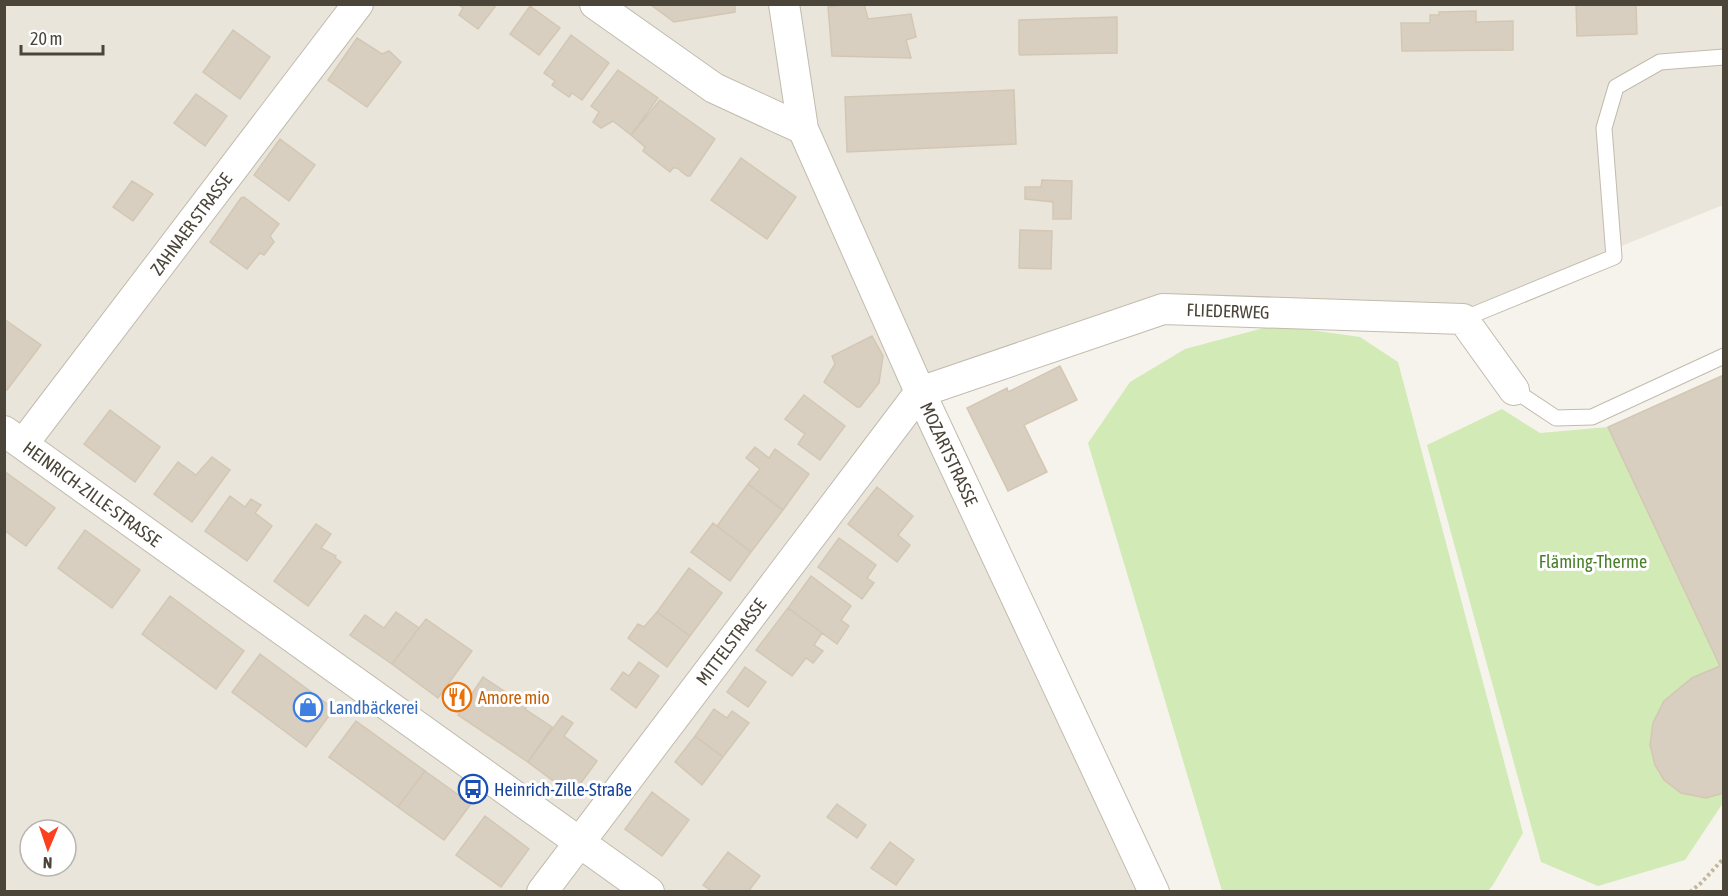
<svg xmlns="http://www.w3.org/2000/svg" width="1728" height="896" viewBox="0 0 1728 896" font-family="'Asap Condensed',sans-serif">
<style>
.residential{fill:#eae5da;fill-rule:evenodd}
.green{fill:#d2eab5}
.building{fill:#d8cfc1;stroke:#d3c7b4;stroke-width:1.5}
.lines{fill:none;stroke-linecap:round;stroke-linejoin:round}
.service-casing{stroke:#c2bbae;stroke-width:17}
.minor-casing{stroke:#c2bbae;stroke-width:32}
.path{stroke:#c4b79f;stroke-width:4;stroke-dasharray:3 3;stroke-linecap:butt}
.service{stroke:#fff;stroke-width:15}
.minor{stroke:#fff;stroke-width:30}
.labels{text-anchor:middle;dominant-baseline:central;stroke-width:6;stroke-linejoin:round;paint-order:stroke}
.street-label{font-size:18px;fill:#4b4439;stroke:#fff}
.park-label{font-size:18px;fill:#4a7f2a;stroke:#fff}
.food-label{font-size:18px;fill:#c56008;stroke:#fff;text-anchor:start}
.shop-label{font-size:18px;fill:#366cbe;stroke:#fff;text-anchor:start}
.transit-label{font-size:18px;fill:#164399;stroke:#fff;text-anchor:start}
</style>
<rect width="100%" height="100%" fill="#f6f3ec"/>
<!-- residential -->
<path class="residential" d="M 5,5 L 1723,5 L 1723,205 L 1468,308 L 1163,309 L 920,392 L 1154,891 L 5,892 ZM 30,830 L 66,830 L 66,866 L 30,866 Z"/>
<!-- green -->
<path class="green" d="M 1275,325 L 1360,337 L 1398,362 L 1523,833 L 1493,885 L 1488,891 L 1222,891 L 1088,443 L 1130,382 L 1185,349 Z
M 1723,375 L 1723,803 L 1685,860 L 1598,886 L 1541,862 L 1427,445 L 1502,409 L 1540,433 L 1608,427 Z"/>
<!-- building -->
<path class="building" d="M 458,4 L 497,4 L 478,29 L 459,15 L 463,8 Z
M 735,4 L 735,12 L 674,22 L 651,5 Z
M 850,4 L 864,4 L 868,19 L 911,14 L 916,37 L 906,40 L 911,58 L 832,56 L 828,7 Z
M 1576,4 L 1636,4 L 1637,34 L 1577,36 Z
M 530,6 L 560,28 L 539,55 L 510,34 Z
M 1476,11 L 1476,22 L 1513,21 L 1513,50 L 1402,51 L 1401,23 L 1430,23 L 1430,15 L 1439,15 L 1439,12 Z
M 1117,17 L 1117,53 L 1020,55 L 1019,53 L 1019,20 Z
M 233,30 L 270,57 L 240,99 L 203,72 Z
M 571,35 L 609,63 L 582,100 L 572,93 L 569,97 L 552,85 L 555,81 L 544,73 Z
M 357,38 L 382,54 L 389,51 L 401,62 L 367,107 L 328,80 Z
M 618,70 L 658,98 L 631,135 L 613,121 L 601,128 L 593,122 L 599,112 L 591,106 Z
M 1014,90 L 1016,144 L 847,152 L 845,97 Z
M 196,94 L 227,116 L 205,146 L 174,123 Z
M 660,100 L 715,139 L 690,176 L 687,176 L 677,168 L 673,168 L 670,172 L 643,151 L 645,147 L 631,135 Z
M 280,139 L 315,165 L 289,201 L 254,175 Z
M 741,158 L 796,197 L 767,239 L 711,200 Z
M 1042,180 L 1072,181 L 1071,219 L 1053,219 L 1053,202 L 1025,199 L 1025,187 L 1041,187 Z
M 132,181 L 153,194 L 133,221 L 113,207 Z
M 244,197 L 279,224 L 270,236 L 274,242 L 264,255 L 260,253 L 247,269 L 210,242 L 241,198 Z
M 1020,230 L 1052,231 L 1051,269 L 1019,268 Z
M 4,319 L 41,345 L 7,390 L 4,388 Z
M 872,336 L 883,356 L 879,383 L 860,407 L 857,407 L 824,382 L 835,364 L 832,356 Z
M 1060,366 L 1077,400 L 1024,425 L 1047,472 L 1008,491 L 967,408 L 1007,388 L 1008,392 Z
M 1724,375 L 1724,793 L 1706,798 L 1681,793 L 1664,780 L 1655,765 L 1650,745 L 1653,723 L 1664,701 L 1692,678 L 1720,666 L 1608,427 Z
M 804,395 L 845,426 L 820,460 L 798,444 L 805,434 L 785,419 Z
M 110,410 L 160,447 L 135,482 L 84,444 Z
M 755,447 L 769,458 L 775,449 L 809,474 L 783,510 L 748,484 L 760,469 L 746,458 Z
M 212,457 L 230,470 L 192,522 L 154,494 L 178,462 L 196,475 Z
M 4,471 L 55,508 L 26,546 L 4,530 Z
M 748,484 L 783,510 L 751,552 L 717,526 Z
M 877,487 L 913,516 L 898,535 L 910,545 L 897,562 L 848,524 Z
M 230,496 L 245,507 L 251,499 L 261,505 L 255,513 L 272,526 L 247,561 L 205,531 Z
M 713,523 L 751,552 L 730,581 L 691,552 Z
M 316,524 L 331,534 L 321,548 L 336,556 L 335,558 L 341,562 L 308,606 L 274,581 Z
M 85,530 L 140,570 L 112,608 L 58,568 Z
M 839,538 L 876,565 L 867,578 L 874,583 L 862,599 L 818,567 Z
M 689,568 L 722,593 L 690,636 L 657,612 Z
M 811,576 L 851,606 L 841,620 L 849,626 L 837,644 L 788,608 Z
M 170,596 L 244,651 L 216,689 L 142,634 Z
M 788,608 L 822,633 L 814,645 L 823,651 L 813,663 L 806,658 L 792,676 L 756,650 Z
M 396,612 L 419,628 L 392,664 L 350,635 L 365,615 L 384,628 Z
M 657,612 L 690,636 L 667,667 L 628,638 L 638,624 L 644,627 Z
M 426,619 L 472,651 L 438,698 L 392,664 Z
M 260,654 L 334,709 L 306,747 L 232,692 Z
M 639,662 L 659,676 L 636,708 L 611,689 L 623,672 L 629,676 Z
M 745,667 L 766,682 L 748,707 L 727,692 Z
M 483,677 L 516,699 L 519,697 L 526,698 L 529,704 L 525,709 L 552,727 L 528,762 L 458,715 Z
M 714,709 L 727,718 L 732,711 L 749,723 L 723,757 L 695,736 Z
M 562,716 L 573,723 L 564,736 L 597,761 L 572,795 L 528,762 Z
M 356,721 L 425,771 L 398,807 L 329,757 Z
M 695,736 L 723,757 L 702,785 L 675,762 Z
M 425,771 L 471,804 L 444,840 L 398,807 Z
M 652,792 L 689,820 L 662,856 L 625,829 Z
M 837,804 L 866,825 L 857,838 L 827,817 Z
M 485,816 L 529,849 L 501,887 L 456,855 Z
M 890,842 L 914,860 L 896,885 L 871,868 Z
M 728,852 L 760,876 L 748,892 L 713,892 L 703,885 Z"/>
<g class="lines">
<!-- service casing -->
<g class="service-casing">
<path id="service" d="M 1463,319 L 1614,257 L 1604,128 L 1616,87 L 1660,62 L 1724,57
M 1514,390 L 1556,418 L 1592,417 L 1724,356"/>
</g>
<!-- minor casing -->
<g class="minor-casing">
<path id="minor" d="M 595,4 L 714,88 L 803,129
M 784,4 L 803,129 L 920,392 L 1154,892
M 920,392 L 1163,309 L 1463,319 L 1514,390
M 4,431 L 649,892
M 23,444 L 358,4
M 542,892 L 920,392"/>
</g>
<!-- path -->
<path class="path" d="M 1690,892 L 1701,883 L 1724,858"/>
<!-- service -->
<use href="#service" class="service"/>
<!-- minor -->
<use href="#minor" class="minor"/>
</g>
<!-- icons -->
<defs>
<g id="restaurant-ring" transform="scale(1.5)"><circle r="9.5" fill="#fff" stroke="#e8710a" stroke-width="1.5"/><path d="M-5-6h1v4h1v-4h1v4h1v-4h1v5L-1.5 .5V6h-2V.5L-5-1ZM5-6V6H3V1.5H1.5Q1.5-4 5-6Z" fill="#e8710a"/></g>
<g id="shop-ring" transform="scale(1.5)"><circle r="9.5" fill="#fff" stroke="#3f7fe0" stroke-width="1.5"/><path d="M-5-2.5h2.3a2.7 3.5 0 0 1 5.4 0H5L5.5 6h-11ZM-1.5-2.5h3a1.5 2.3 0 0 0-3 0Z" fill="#3f7fe0"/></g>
<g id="bus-ring" transform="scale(1.5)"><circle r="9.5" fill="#fff" stroke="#1a4fb4" stroke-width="1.5"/><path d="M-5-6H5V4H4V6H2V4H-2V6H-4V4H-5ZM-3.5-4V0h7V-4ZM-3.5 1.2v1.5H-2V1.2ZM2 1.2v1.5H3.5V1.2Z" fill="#1a4fb4"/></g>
</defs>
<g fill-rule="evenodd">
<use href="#restaurant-ring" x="457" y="697"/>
<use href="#shop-ring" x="308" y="707"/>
<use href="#bus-ring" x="473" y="789"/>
</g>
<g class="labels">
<!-- street labels -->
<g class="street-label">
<text transform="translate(191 224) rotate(-53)">ZAHNAER STRASSE</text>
<text transform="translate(1228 311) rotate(2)">FLIEDERWEG</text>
<text transform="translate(949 454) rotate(65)">MOZARTSTRASSE</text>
<text transform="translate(92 494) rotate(36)">HEINRICH-ZILLE-STRASSE</text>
<text transform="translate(731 642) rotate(-53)">MITTELSTRASSE</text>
</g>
<!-- park labels -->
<g class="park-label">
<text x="1593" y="561">Fläming-Therme</text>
</g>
<!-- food labels -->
<g class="food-label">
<text x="478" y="697">Amore mio</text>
</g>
<!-- shop labels -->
<g class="shop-label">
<text x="329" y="707">Landbäckerei</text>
</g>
<!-- transit labels -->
<g class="transit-label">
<text x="494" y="789">Heinrich-Zille-Straße</text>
</g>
</g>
<!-- border -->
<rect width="1728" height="896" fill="none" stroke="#4b4439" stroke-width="12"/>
<!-- north arrow -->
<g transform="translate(48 848) rotate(182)"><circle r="28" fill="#ffffff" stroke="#b7b4b0" stroke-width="1.5"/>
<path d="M0-4.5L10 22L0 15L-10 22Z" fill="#fc3f1d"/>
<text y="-9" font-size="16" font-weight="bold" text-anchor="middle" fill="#4b4439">N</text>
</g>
<!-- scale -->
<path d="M21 45v9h82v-9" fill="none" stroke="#4b4439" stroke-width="3"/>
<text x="30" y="45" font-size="18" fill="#4b4439" stroke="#ffffff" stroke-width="4.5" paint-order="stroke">20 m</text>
</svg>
